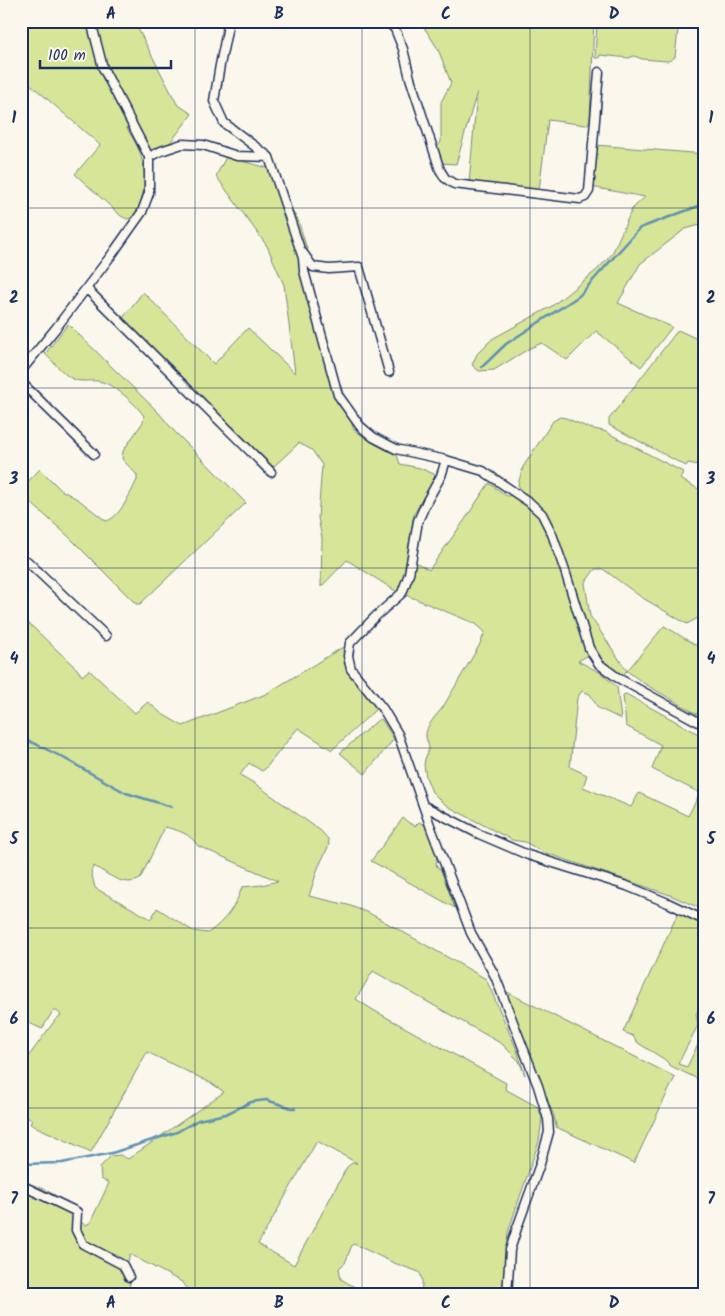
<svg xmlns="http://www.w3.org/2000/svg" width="725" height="1316" viewBox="0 0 725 1316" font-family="Kalam,sans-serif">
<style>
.green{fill:#d7e598;stroke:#798a7b;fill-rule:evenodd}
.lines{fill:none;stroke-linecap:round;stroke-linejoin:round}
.stream{stroke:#5f91b4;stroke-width:2.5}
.street-casing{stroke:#1b2f5e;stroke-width:11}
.street{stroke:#fbf7ec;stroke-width:8}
.grid{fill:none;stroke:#1b2f5e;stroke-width:1;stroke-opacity:0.55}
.neatline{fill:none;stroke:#1b2f5e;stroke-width:2}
.grid-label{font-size:16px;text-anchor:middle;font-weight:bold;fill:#1b2f5e}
</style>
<rect width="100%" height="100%" fill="#fbf7ec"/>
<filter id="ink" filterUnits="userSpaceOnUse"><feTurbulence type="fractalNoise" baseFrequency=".02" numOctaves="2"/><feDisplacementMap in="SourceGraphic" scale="10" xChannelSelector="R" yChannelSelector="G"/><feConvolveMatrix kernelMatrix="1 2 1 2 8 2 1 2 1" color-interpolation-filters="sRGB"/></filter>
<g filter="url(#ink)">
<!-- green -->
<path class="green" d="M 21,21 L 134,21 L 177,104 L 192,114 L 170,143 L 151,152 L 142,139 L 126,127 C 130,134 135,141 138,148 C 148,171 146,196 134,217 L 127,219 L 121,216 L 75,174 L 100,145 L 21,76 Z
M 420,21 L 594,21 L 590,119 L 588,124 L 586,125 L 548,120 L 539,190 L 469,183 L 477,92 L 456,164 L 440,163 L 436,148 L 441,142 L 441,102 L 451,83 L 438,49 Z
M 597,21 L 679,21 L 675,57 L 671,60 L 667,61 L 642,59 L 634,56 L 629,58 L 600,55 L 599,58 L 595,58 Z
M 596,145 L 704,154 L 704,224 L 685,229 L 640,264 L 618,303 L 672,327 L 641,367 L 596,331 L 567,360 L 542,343 L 530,348 L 494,370 L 479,371 L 472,365 L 477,354 L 492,339 L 552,306 L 597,270 L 612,254 L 632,209 L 645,197 L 591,187 Z
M 226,157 L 272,169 L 287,209 L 297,217 L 308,252 L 301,271 L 354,430 L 375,444 L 397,455 L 400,464 L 420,468 L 436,475 L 414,514 L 407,557 L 429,570 L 466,518 L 489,483 L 507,496 L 522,494 L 518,484 L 523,467 L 553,421 L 560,417 L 566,418 L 589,428 L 604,431 L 683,472 L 680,479 L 704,492 L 704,610 L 698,618 L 687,624 L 641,597 L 603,569 L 595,569 L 585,583 L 590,616 L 627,671 L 664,626 C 678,633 689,643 704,649 L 704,704 L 697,714 L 645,684 L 627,671 L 620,676 L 604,665 L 595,655 L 587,656 L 578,661 L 601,673 L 617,687 L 621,719 L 598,708 L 590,694 L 582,691 L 577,698 L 570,767 L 587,775 L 583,787 L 631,807 L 639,793 L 688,816 L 700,793 L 652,769 L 661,745 L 626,726 L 623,695 L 626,694 L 704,737 L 704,910 L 670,895 L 543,852 L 525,842 L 512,840 L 449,807 L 441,801 L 432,792 L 426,777 L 424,765 L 425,759 L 429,749 C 429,744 426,740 426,736 C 425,726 437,715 443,707 L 479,646 L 485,632 L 476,624 L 394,590 L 347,560 L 321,587 L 322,538 L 318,518 L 322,465 L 312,450 L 299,443 L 273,467 L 268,466 L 122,319 L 143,292 L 214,364 L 248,328 L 295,373 L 284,285 L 267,246 L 216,176 Z
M 68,324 L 158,412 L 174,431 L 246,503 L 140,604 L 136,604 L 67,535 L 21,494 L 21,489 L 40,469 L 61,490 L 79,500 L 106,521 C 119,519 131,492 137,480 L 137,475 L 122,459 L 123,451 L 143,422 L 144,416 C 136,404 113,383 98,381 C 89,380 79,383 71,378 C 64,375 51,359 45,354 Z
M 678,330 L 704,342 L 704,466 L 688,463 L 686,466 L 609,425 L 609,419 Z
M 21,616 L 77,669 L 82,676 L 89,670 L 135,713 L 148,702 L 162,714 L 183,726 L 266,694 L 343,647 L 344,663 L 353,678 L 374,704 L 376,708 L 374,711 L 332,750 L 298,728 L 265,769 L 262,771 L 249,763 L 240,775 L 254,783 L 321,831 L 328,839 L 329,845 L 318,868 L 309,896 L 348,905 L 371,914 L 486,979 L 490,988 L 517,1050 L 525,1075 L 519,1061 L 502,1044 L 373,971 L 356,999 L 373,1010 L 506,1083 L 505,1089 L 538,1107 L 542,1118 L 539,1141 L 508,1232 L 502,1295 L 420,1295 C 422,1287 424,1279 419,1272 L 394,1263 L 354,1244 L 352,1245 L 345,1263 L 339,1268 L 341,1279 L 368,1295 L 193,1295 L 182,1282 L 129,1254 L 129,1259 L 125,1263 L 86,1241 C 81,1235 79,1231 80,1224 L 81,1222 L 85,1225 L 90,1223 L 109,1183 L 101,1179 L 100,1167 L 111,1156 L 120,1155 L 128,1159 L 224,1092 L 211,1083 L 147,1052 L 91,1152 L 30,1124 L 32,1120 L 21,1114 L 21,1059 L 25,1061 L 56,1019 L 61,1015 L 57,1011 L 53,1011 L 42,1029 L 21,1019 L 21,871 L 30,856 L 21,853 ZM 165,827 C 180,831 189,833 198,846 L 278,881 L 262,885 L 242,887 C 236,906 225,921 208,933 L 193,931 L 157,908 L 151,919 L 95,888 L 91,871 L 94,866 C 108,874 124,888 140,879 ZM 317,1141 L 357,1163 L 352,1163 L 347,1167 L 294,1265 L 258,1244 Z
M 379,719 L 382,720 L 394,739 L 365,774 L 340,753 Z
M 403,818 L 409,823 L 415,826 L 419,822 L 425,825 L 435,851 L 437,860 L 436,864 L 437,867 L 441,870 L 455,908 L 371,861 Z
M 679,911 L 704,923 L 704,999 L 696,1014 L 698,1025 L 678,1064 L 687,1067 L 704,1032 L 704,1082 L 671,1066 L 664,1059 L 638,1043 L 633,1036 L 623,1032 Z
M 501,989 L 675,1077 L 634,1163 L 556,1127 L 554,1116 Z
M 21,1181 L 44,1189 L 76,1207 C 75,1220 71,1230 78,1241 C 90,1248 130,1268 130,1283 C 130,1287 127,1292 126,1295 L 21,1295 Z"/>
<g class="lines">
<!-- stream -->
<path class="stream" d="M 482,367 L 506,344 L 579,296 L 640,228 L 704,204
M 21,737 L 60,756 L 126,793 L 172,807
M 21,1164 L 62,1163 L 112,1153 L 177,1132 L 198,1120 L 226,1114 L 251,1102 L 266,1100 L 295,1109
M 21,1285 L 28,1295"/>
<!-- street casing -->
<g class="street-casing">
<path id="street" d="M 387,21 L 395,29 L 403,49 L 410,78 L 440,170 L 445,178 L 454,184 L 580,199 L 585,197 L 589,191 L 599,72
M 149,157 L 161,151 L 182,144 L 203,145 L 237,156 L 269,157 L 224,123 L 214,101 L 220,65 L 229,21
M 269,157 L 303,258 L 304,271 L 338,395 L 360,426 L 373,437 L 396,449 L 446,460 L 441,476 L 427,501 L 418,521 L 409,574 L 402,593 L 376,616 L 350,643 L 348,656 L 351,669 L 383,709 L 398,734 L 431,828 L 471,933 L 495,976 L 538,1086 L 548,1119 L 549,1132 L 540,1164 L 517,1228 L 510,1250 L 507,1295
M 303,253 L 313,267 L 329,269 L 359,267 L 389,372
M 87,289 L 271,472
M 21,371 L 56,328 L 113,253 L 142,212 L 149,193 L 149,157 L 103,68 L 91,21
M 21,382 L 94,454
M 446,460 L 483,471 L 529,502 L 542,514 L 552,534 L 565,571 L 589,648 L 599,664 L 618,678 L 704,725
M 21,567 L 27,561 L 106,636
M 424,806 L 479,834 L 528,855 L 627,886 L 668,903 L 704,920
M 21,1185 L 77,1212 L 76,1230 L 83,1244 L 123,1265 L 129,1277"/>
</g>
<!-- street -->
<use href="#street" class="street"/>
</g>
</g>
<!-- grid -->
<path class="grid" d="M 195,21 L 195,1295M 362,21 L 362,1295M 530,21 L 530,1295M 21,208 L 704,208M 21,388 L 704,388M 21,568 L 704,568M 21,748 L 704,748M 21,928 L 704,928M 21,1108 L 704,1108"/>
<!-- margin -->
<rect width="725" height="1316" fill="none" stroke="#fbf7ec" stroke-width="55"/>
<!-- scale -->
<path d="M40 60v8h131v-8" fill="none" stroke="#1b2f5e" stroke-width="2.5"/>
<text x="48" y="60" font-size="15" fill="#1b2f5e" stroke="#fbf7ec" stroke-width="4" paint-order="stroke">100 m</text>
<rect x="28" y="28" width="670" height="1260" class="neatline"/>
<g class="grid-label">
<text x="111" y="19">A</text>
<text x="279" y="19">B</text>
<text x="446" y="19">C</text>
<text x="614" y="19">D</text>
<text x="14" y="123">1</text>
<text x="711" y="123">1</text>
<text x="14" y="303">2</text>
<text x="711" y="303">2</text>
<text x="14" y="484">3</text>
<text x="711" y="484">3</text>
<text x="14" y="664">4</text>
<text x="711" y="664">4</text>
<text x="14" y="844">5</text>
<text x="711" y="844">5</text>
<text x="14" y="1024">6</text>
<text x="711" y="1024">6</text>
<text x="14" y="1204">7</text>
<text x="711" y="1204">7</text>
<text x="111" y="1308">A</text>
<text x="279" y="1308">B</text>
<text x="446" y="1308">C</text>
<text x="614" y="1308">D</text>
</g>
</svg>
